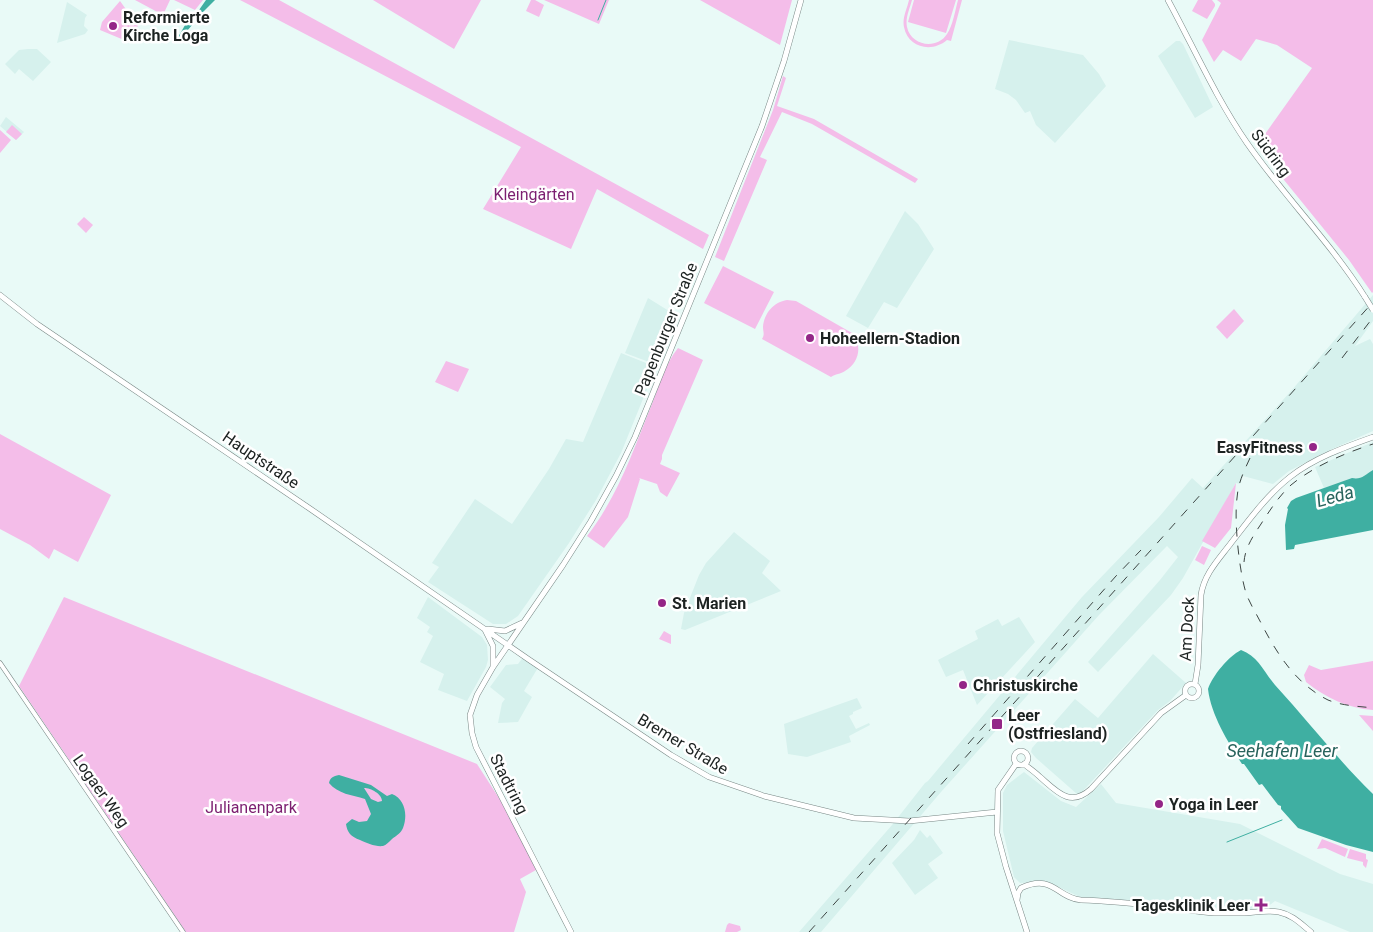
<svg xmlns="http://www.w3.org/2000/svg" width="1373" height="932" viewBox="0 0 1373 932" font-family="Roboto,sans-serif">
<style>
.built{fill:#d6f1ed}
.green{fill:#f4bde9}
.water{fill:#3fafa2;fill-rule:evenodd}
.lines{fill:none;stroke-linecap:round;stroke-linejoin:round}
.stream{stroke:#3fafa2;stroke-width:1}
.minor-casing{stroke:#788785;stroke-width:5}
.major-casing{stroke:#788785;stroke-width:6}
.minor{stroke:#fff;stroke-width:4}
.major{stroke:#fff;stroke-width:5}
.rail{stroke:#3e4644;stroke-width:1;stroke-dasharray:9 9;stroke-linecap:butt}
.major-bridge-casing{stroke:#788785;stroke-width:6;stroke-linecap:butt}
.major-bridge{stroke:#fff;stroke-width:5}
.poi-dot{fill:#942687;stroke:#fff;stroke-width:2}
.labels{text-anchor:middle;dominant-baseline:central;stroke-width:5;stroke-linejoin:round;paint-order:stroke}
.poi-label{font-size:16px;font-weight:bold;fill:#1c2221;stroke:#fff;text-anchor:start}
.street-label{font-size:16px;fill:#1c2221;stroke:#fff}
.park-label{font-size:16px;fill:#7c1f70;stroke:#fff}
.water-label{font-size:18px;font-style:italic;fill:#28635c;stroke:#fff}
</style>
<rect width="100%" height="100%" fill="#e9faf7"/>
<!-- built -->
<path class="built" d="M 67,2 L 87,15 L 85,18 L 84,26 L 88,30 L 85,34 L 57,43 Z
M 1009,40 L 1083,55 L 1099,74 L 1106,86 L 1055,143 L 1036,125 L 1030,111 L 1025,113 L 1016,100 L 1008,94 L 995,89 Z
M 1176,41 L 1180,41 L 1183,44 L 1213,107 L 1195,118 L 1158,56 Z
M 28,49 L 37,49 L 51,62 L 33,81 L 19,69 L 15,74 L 5,64 L 19,50 Z
M 6,117 L 24,132 L 16,140 L 0,126 Z
M 905,211 L 918,224 L 934,249 L 897,308 L 884,302 L 868,328 L 846,316 Z
M 1373,292 L 1373,321 L 1355,346 L 1370,339 L 1373,344 L 1373,431 L 1332,449 L 1289,471 L 1273,484 L 1243,476 L 1240,484 L 1236,483 L 1183,578 L 1171,595 L 1098,672 L 1088,662 L 1160,580 L 1178,557 L 1167,546 L 1099,615 L 1017,707 L 941,792 L 821,932 L 799,932 L 892,825 L 925,783 L 928,781 L 1082,597 L 1159,517 L 1192,478 L 1203,488 L 1291,391 L 1373,295 Z
M 648,298 L 677,316 L 657,365 L 625,353 Z
M 621,353 L 656,367 L 621,453 L 596,500 L 569,543 L 518,616 L 506,624 L 493,624 L 428,582 L 439,567 L 432,563 L 475,499 L 512,524 L 549,469 L 566,439 L 583,442 Z
M 1373,442 L 1373,470 L 1363,477 L 1358,479 L 1352,478 L 1324,488 L 1315,467 Z
M 734,532 L 770,561 L 762,573 L 781,591 L 685,630 L 681,629 L 684,613 L 699,575 L 706,563 Z
M 428,597 L 482,637 L 487,645 L 488,660 L 486,667 L 467,701 L 438,690 L 444,674 L 420,662 L 433,636 L 427,632 L 430,627 L 417,618 Z
M 1019,617 L 1035,642 L 977,705 L 963,670 L 946,677 L 938,660 L 978,639 L 975,631 L 998,619 L 1002,626 Z
M 1153,654 L 1186,683 L 1170,701 L 1158,710 L 1082,792 L 1077,794 L 1036,758 L 1031,752 L 1032,748 L 1075,699 L 1098,718 Z
M 524,656 L 539,666 L 524,691 L 532,697 L 518,722 L 498,723 L 502,703 L 505,699 L 490,687 L 506,665 L 518,664 Z
M 857,698 L 862,708 L 853,712 L 853,714 L 849,716 L 856,729 L 869,723 L 870,725 L 849,736 L 851,742 L 807,757 L 788,754 L 784,724 Z
M 1024,772 L 1061,801 L 1076,807 L 1101,784 L 1116,803 L 1240,824 L 1340,874 L 1373,884 L 1373,932 L 1350,932 L 1275,901 L 1266,908 L 1246,910 L 1080,897 L 1048,882 L 1020,883 L 1014,877 L 1003,831 L 1003,793 L 1007,785 Z
M 920,830 L 927,838 L 930,835 L 943,853 L 928,864 L 938,878 L 915,895 L 892,863 L 914,840 Z"/>
<!-- green -->
<path class="green" d="M 135,0 L 170,0 L 163,15 Z
M 174,0 L 203,0 L 195,10 Z
M 240,0 L 279,0 L 709,235 L 703,249 L 597,189 L 571,249 L 483,209 L 521,147 Z
M 373,0 L 481,0 L 454,49 Z
M 531,0 L 535,0 L 544,5 L 539,17 L 526,11 Z
M 544,0 L 609,0 L 599,24 Z
M 700,0 L 792,0 L 780,45 Z
M 909,0 L 912,0 C 910,8 905,18 907,27 C 911,46 937,50 947,34 C 953,25 955,11 958,0 L 962,0 L 951,41 L 947,40 C 932,53 908,48 904,27 C 902,18 907,9 909,0 Z
M 914,0 L 956,0 L 946,33 L 908,22 Z
M 1198,0 L 1212,0 L 1215,4 L 1215,6 L 1207,19 L 1192,11 Z
M 1217,0 L 1373,0 L 1373,292 L 1372,293 L 1349,260 L 1267,159 L 1258,144 L 1312,68 L 1277,45 L 1256,39 L 1241,61 L 1223,50 L 1214,62 L 1202,40 L 1221,3 Z
M 120,1 L 138,26 L 124,40 L 100,30 L 102,22 Z
M 783,76 L 786,78 L 777,106 L 814,119 L 918,179 L 915,183 L 812,124 L 782,112 L 760,157 L 767,160 L 724,261 L 715,257 L 773,110 Z
M 12,125 L 22,134 L 16,140 L 6,132 Z
M 0,130 L 11,140 L 0,153 Z
M 84,217 L 93,225 L 86,233 L 77,224 Z
M 723,266 L 774,292 L 755,329 L 704,303 Z
M 787,300 L 796,301 L 852,333 C 863,345 859,363 845,371 C 841,374 835,374 831,377 L 762,339 C 765,334 763,332 763,327 C 764,313 774,302 787,300 Z
M 1234,309 L 1244,321 L 1227,339 L 1216,327 Z
M 678,348 L 703,360 L 662,455 L 662,459 L 660,464 L 680,473 L 667,497 L 660,492 L 657,484 L 639,478 L 640,479 L 628,517 L 604,548 L 587,536 C 618,496 633,451 652,404 C 659,386 665,364 678,348 Z
M 446,361 L 469,369 L 458,392 L 435,382 Z
M 0,434 L 111,495 L 78,562 L 54,549 L 49,559 L 30,545 L 0,529 Z
M 1236,483 L 1231,528 L 1215,548 L 1202,541 Z
M 1202,546 L 1211,550 L 1204,565 L 1195,560 Z
M 64,597 L 477,764 L 508,812 L 536,870 L 520,879 L 526,892 L 514,932 L 186,932 L 19,686 Z
M 664,631 L 671,635 L 671,644 L 659,639 Z
M 1373,661 L 1373,710 C 1347,708 1326,698 1306,682 L 1304,675 L 1309,665 L 1321,670 Z
M 1359,715 L 1373,716 L 1373,731 Z
M 1322,839 L 1348,849 L 1345,857 L 1325,848 L 1317,849 Z
M 1350,849 L 1366,854 L 1366,859 L 1368,860 L 1366,868 L 1363,865 L 1363,862 L 1347,858 Z
M 729,923 L 740,926 L 741,930 L 737,932 L 725,932 L 727,925 Z"/>
<!-- water -->
<path class="water" d="M 206,0 L 215,0 L 194,21 L 193,24 L 180,39 L 177,39 L 188,20 L 192,20 Z
M 1373,470 L 1373,530 L 1295,545 L 1294,549 L 1286,550 L 1285,525 L 1288,509 L 1287,508 L 1291,501 L 1296,498 L 1352,478 C 1361,480 1365,475 1373,470 Z
M 1241,650 C 1258,656 1264,672 1275,685 C 1308,721 1338,760 1373,794 L 1373,852 L 1346,845 L 1298,828 L 1281,809 L 1281,806 L 1278,805 L 1262,784 L 1259,785 L 1244,764 L 1242,764 C 1228,742 1211,715 1208,689 C 1213,675 1228,657 1241,650 Z
M 339,775 L 371,785 L 387,796 L 392,794 C 405,799 408,815 403,828 C 401,833 396,836 392,839 C 389,842 386,845 383,846 C 376,847 366,843 360,840 C 351,837 347,832 346,824 L 352,819 L 359,822 L 367,821 L 371,814 L 365,799 C 352,795 338,794 329,783 C 330,778 333,776 339,775 ZM 364,788 C 371,788 382,794 382,801 L 378,802 L 371,799 Z"/>
<g class="lines">
<!-- stream -->
<path class="stream" d="M 598,20 L 606,0
M 1227,842 L 1282,820"/>
<!-- minor casing -->
<g class="minor-casing">
<path id="minor" d="M 0,663 L 183,932"/>
</g>
<!-- major casing -->
<g class="major-casing">
<path id="major" d="M 1168,0 C 1194,48 1216,98 1247,143 C 1284,196 1330,242 1365,297
M 0,295 L 37,324 L 309,508 L 528,659 L 671,755 L 709,777 L 764,796 L 854,818 L 909,821 L 997,812
M 488,629 L 505,631 L 522,623
M 485,630 L 493,646 L 493,667
M1185 691a7 7 0 1 1 14 0a7 7 0 1 1-14 0Z
M 1195,684 L 1198,665 L 1201,595 C 1204,574 1219,559 1231,543 C 1249,520 1267,495 1290,477 C 1314,458 1345,447 1373,437
M1014 758a7 7 0 1 1 14 0a7 7 0 1 1-14 0Z
M 1016,764 L 998,790 L 997,833 L 1006,867 L 1027,932
M 1024,764 C 1029,768 1035,772 1040,777 C 1056,791 1070,808 1091,789 L 1161,713 L 1186,695
M 1017,900 L 1018,893 L 1021,888 C 1053,873 1057,898 1081,900 C 1110,901 1140,904 1169,907 C 1184,909 1199,912 1214,913 C 1224,913 1235,913 1245,913 C 1257,912 1267,910 1279,912 C 1293,915 1301,924 1311,932
M 571,932 L 476,747 L 472,733 L 470,715 L 477,695 L 493,667 L 563,565 L 591,521 L 616,476 L 635,437 L 762,126 L 784,61 L 801,0"/>
</g>
<!-- minor -->
<use href="#minor" class="minor"/>
<!-- major -->
<use href="#major" class="major"/>
<!-- rail -->
<path class="rail" d="M 1342,358 L 1371,320
M 1250,458 C 1244,471 1238,483 1237,498 C 1234,521 1239,570 1246,593 C 1250,604 1256,613 1261,623 C 1277,654 1296,684 1328,700 C 1343,706 1357,706 1373,708
M 1244,562 C 1245,548 1253,536 1261,524 C 1270,510 1279,496 1291,485 C 1314,466 1345,453 1373,444
M 968,744 L 1116,576 L 1141,550
M 809,932 L 1373,302"/>
<!-- major-bridge casing -->
<g class="major-bridge-casing">
<path id="major-bridge" d="M 1365,297 L 1373,310"/>
</g>
<!-- major-bridge -->
<use href="#major-bridge" class="major-bridge"/>
</g>
<!-- markers -->
<g class="poi-dot">
<circle cx="113" cy="26" r="5"/>
<circle cx="810" cy="338" r="5"/>
<circle cx="1313" cy="447" r="5"/>
<circle cx="662" cy="603" r="5"/>
<circle cx="963" cy="685" r="5"/>
<rect x="991" y="718" width="12" height="12" rx="2.5"/>
<circle cx="1159" cy="804" r="5"/>
<path d="M1258.5 897.5h5v5h5v5h-5v5h-5v-5h-5v-5h5z"/>
</g>
<g class="labels">
<!-- poi labels -->
<g class="poi-label">
<text x="123" y="17">Reformierte<tspan x="123" dy="18">Kirche Loga</tspan></text>
<text x="820" y="338">Hoheellern-Stadion</text>
<text x="1303" y="447" text-anchor="end">EasyFitness</text>
<text x="672" y="603">St. Marien</text>
<text x="973" y="685">Christuskirche</text>
<text x="1008" y="715">Leer<tspan x="1008" dy="18">(Ostfriesland)</tspan></text>
<text x="1169" y="804">Yoga in Leer</text>
<text x="1250" y="905" text-anchor="end">Tagesklinik Leer</text>
</g>
<!-- street labels -->
<g class="street-label">
<text transform="translate(1271 153) rotate(53)">Südring</text>
<text transform="translate(666 329) rotate(-68)">Papenburger Straße</text>
<text transform="translate(261 460) rotate(34)">Hauptstraße</text>
<text transform="translate(1187 629) rotate(-87)">Am Dock</text>
<text transform="translate(683 744) rotate(31)">Bremer Straße</text>
<text transform="translate(509 784) rotate(63)">Stadtring</text>
<text transform="translate(101 791) rotate(55)">Logaer Weg</text>
</g>
<!-- park labels -->
<g class="park-label">
<text x="534" y="194">Kleingärten</text>
<text x="251" y="807">Julianenpark</text>
</g>
<!-- water labels -->
<g class="water-label">
<text transform="translate(1335 496) rotate(-15)">Leda</text>
<text x="1282" y="750">Seehafen Leer</text>
</g>
</g>
</svg>
